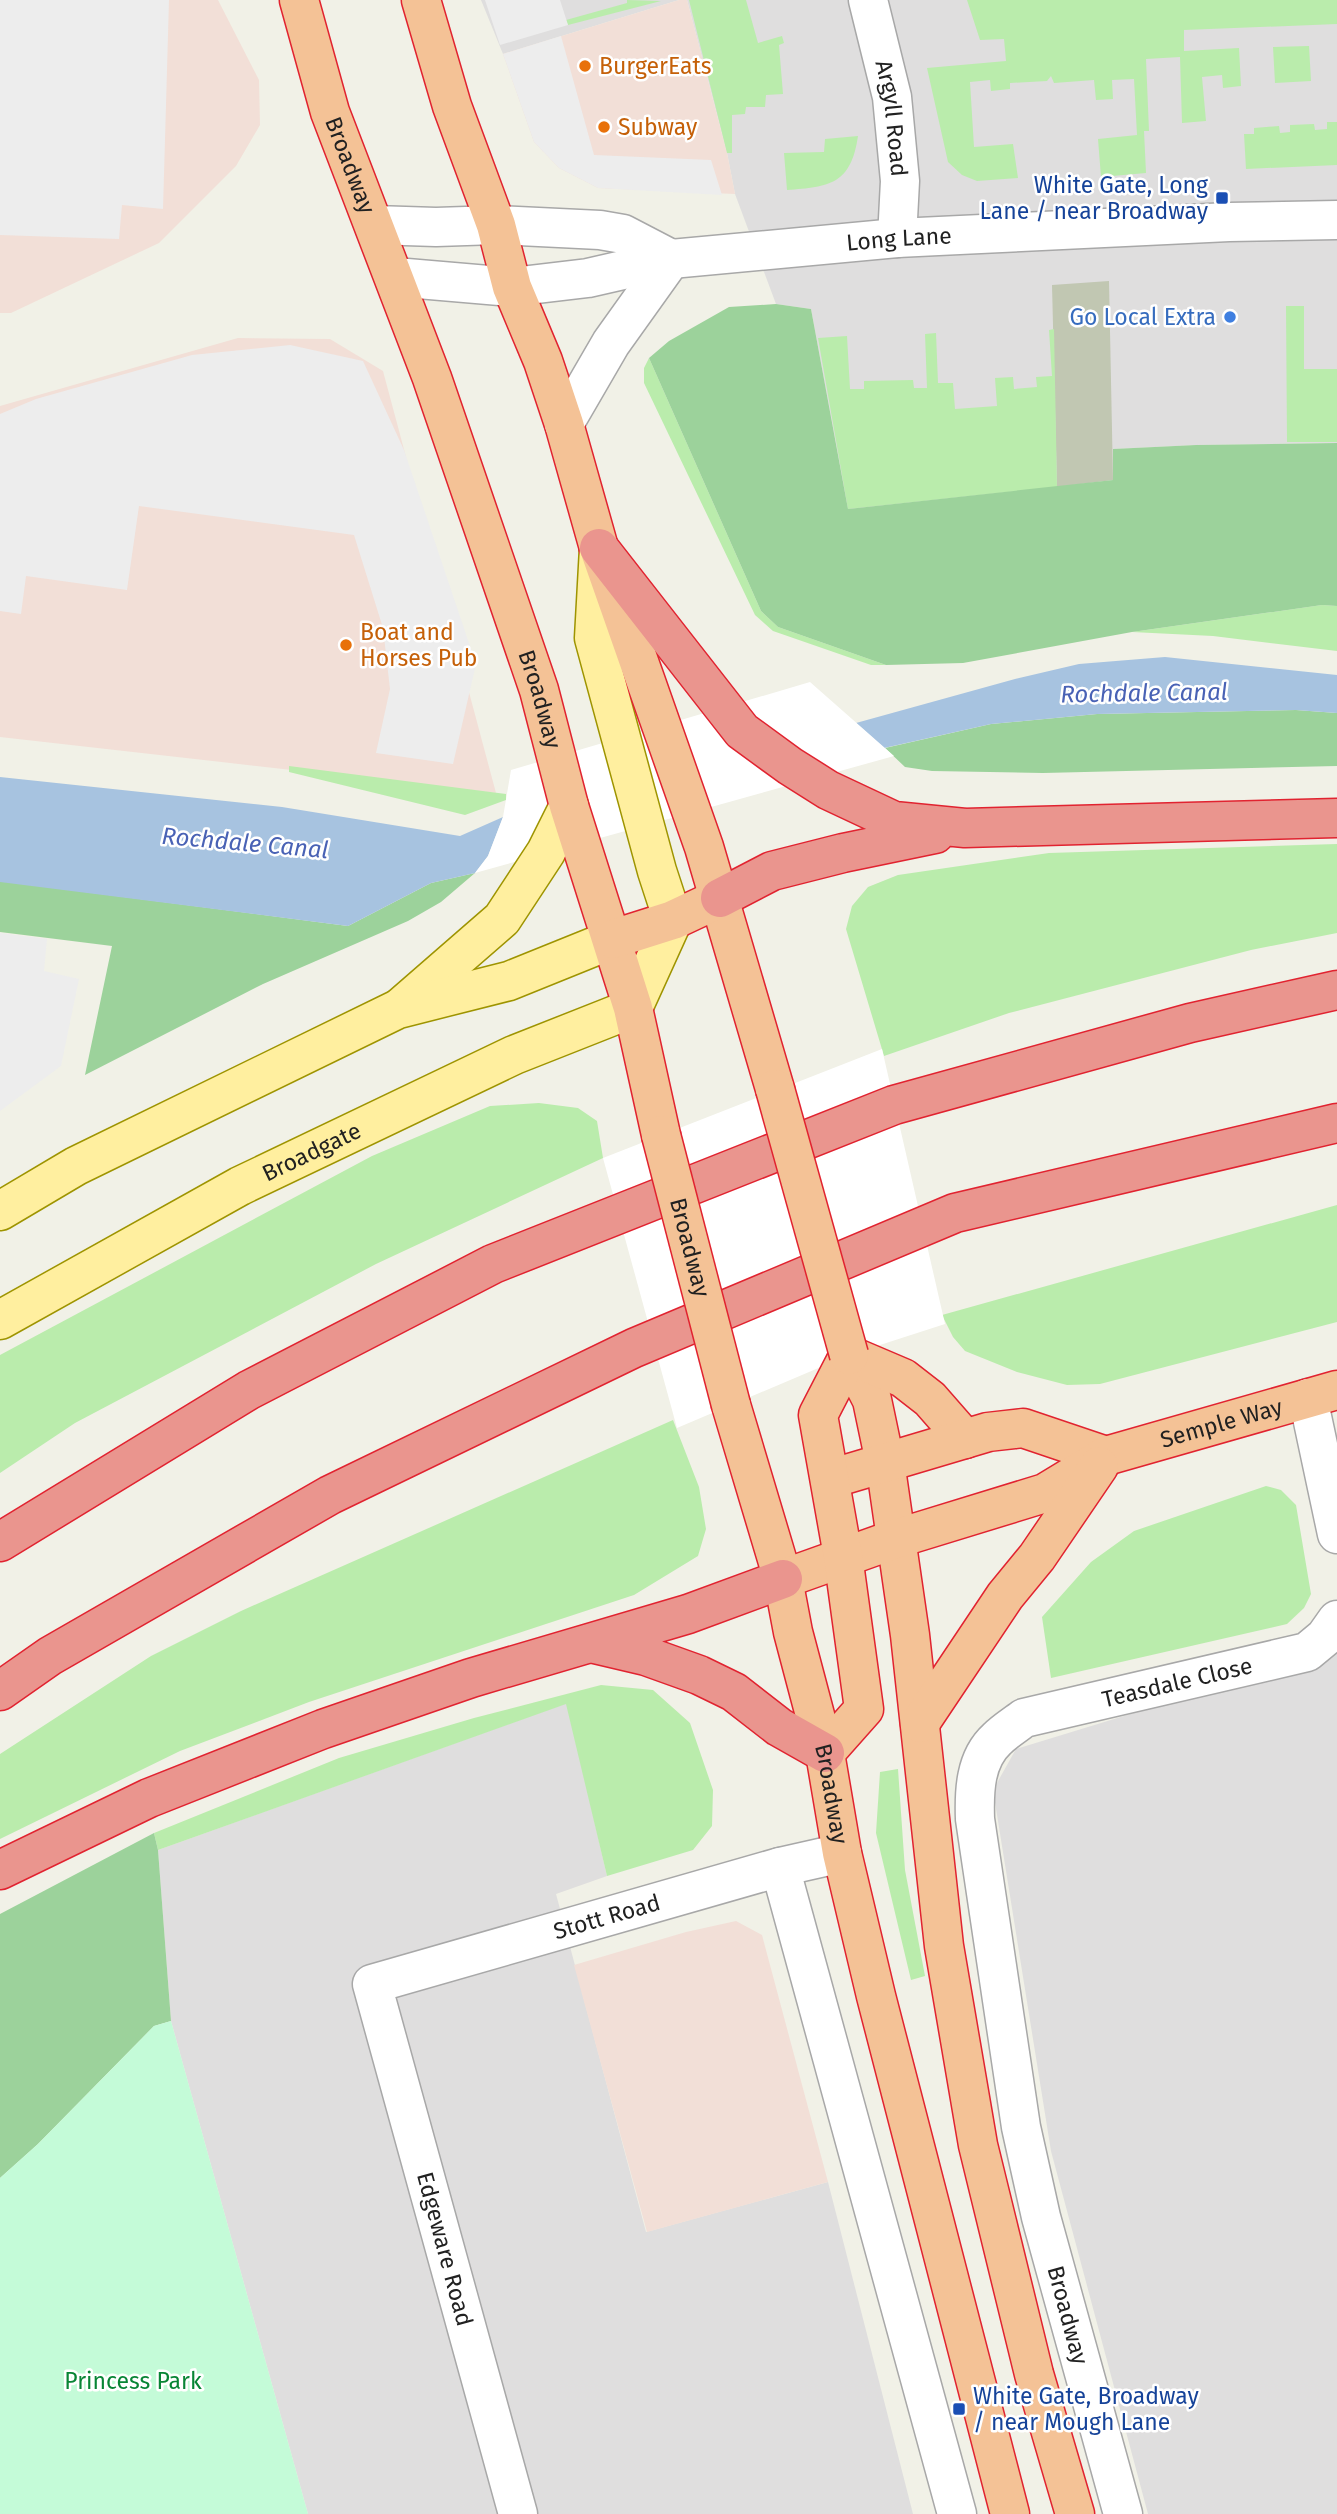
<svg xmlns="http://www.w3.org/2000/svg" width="1337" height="2514" viewBox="0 0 1337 2514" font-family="'Fira Sans',sans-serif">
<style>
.residential{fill:#dfdede}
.commercial{fill:#f2dfd7}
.construction{fill:#c1c7b2}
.grass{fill:#baecac}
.forest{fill:#9cd29b}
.park{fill:#c4fbd8}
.parking{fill:#ededed}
.water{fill:#a7c3e0}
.pier{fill:#fff}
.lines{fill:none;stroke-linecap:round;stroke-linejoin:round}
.minor-casing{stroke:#a8a8a8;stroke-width:41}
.tertiary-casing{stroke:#a8a8a8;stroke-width:41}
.primary-casing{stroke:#9e9400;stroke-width:41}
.trunk-casing{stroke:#e12330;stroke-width:41}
.motorway-casing{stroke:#e12330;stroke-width:41}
.minor{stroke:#fff;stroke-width:38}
.tertiary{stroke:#fff;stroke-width:38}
.primary{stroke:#ffef9f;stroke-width:38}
.trunk{stroke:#f4c296;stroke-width:38}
.motorway{stroke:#ea958e;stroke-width:38}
.trunk-bridge-casing{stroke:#e12330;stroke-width:41;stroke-linecap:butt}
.trunk-bridge{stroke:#f4c296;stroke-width:38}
.food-dot{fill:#e8710a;stroke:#fff;stroke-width:2.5}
.transit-dot{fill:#1a4fb4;stroke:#fff;stroke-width:2.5}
.shop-dot{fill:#3f7fe0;stroke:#fff;stroke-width:2.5}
.labels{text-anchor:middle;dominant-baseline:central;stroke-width:5;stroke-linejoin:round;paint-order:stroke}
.food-label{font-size:23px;fill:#c56008;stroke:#fff;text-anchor:start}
.street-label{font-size:23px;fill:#212121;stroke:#fff}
.transit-label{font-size:23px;fill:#164399;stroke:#fff;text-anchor:end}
.shop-label{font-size:23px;fill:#366cbe;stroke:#fff;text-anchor:end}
.park-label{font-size:23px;fill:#088535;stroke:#fff}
.water-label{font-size:24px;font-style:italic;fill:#4962b5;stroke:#fff}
</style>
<rect width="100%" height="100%" fill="#f1f1e7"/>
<!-- residential -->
<path class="residential" d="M 481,0 L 679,0 L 503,54 Z
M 687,0 L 1337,0 L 1337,443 L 1196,445 L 1114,449 L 1113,480 L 848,509 L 811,309 L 776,304 L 735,194 L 727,153 Z
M 1337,1651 L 1337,2514 L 1148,2514 L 1051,2151 L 993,1790 L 1016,1749 Z
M 567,1703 L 607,1876 L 556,1894 L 646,2232 L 828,2182 L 913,2514 L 308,2514 L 171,2021 L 158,1850 Z"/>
<!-- commercial -->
<path class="commercial" d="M 0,0 L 218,0 L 259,80 L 260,125 L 236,166 L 159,243 L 11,313 L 0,313 Z
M 679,0 L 687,0 L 727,153 L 735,194 L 598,188 L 559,168 L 534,142 L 503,54 Z
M 238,338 L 330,339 L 383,371 L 496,793 L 0,737 L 0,406 Z
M 736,1921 L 762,1935 L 828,2182 L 647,2232 L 574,1965 L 686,1932 Z"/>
<!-- construction -->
<path class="construction" d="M 1109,281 L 1113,480 L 1057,487 L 1052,285 Z"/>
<!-- grass -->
<path class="grass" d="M 627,0 L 661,1 L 568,25 L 566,20 L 627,3 Z
M 689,0 L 746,0 L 758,43 L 782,36 L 784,43 L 779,45 L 783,94 L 766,95 L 765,107 L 746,107 L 745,114 L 732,115 L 732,153 L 727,153 Z
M 967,0 L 1337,0 L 1337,24 L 1184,30 L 1184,51 L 1239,48 L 1241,86 L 1223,88 L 1222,75 L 1202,77 L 1206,121 L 1182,123 L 1180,57 L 1146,59 L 1149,131 L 1144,131 L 1146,173 L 1101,177 L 1098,139 L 1137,135 L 1134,79 L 1112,80 L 1113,99 L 1096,100 L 1094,80 L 1054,83 L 1051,76 L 1047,81 L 1010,83 L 1010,89 L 991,91 L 990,80 L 970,82 L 974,147 L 1013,144 L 1018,178 L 977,181 L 962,175 L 948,162 L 927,68 L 1006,61 L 1004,39 L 980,40 Z
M 1309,46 L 1311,81 L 1275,83 L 1273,47 Z
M 1327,122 L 1337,122 L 1337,165 L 1246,169 L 1244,134 L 1254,134 L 1254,128 L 1279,126 L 1280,133 L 1290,132 L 1290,125 L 1314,124 L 1315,130 L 1327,129 Z
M 858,136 C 851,184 830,187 787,190 L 784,153 L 824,152 L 825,139 Z
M 1286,306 L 1304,306 L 1304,369 L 1337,369 L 1337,442 L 1287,442 Z
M 1054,329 L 1057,487 L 848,509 L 818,338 L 847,336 L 850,389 L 864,389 L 864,381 L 913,380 L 914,388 L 927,388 L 925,334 L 936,333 L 938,383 L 953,383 L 955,409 L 997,406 L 995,378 L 1013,377 L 1014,389 L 1037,387 L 1036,377 L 1052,376 L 1049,330 Z
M 649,358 L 761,611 L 778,627 L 886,665 L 871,665 L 773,631 L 755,615 L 644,383 L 644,368 Z
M 1322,605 L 1337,606 L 1337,651 L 1213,636 L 1132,632 Z
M 289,766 L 506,794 L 506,800 L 465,815 L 289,772 Z
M 1337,844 L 1337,933 L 1251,950 L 1009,1013 L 884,1056 L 846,929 L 852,906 L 868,887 L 898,875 L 1049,853 Z
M 539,1103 L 578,1108 L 597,1121 L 603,1158 L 376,1264 L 75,1423 L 0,1473 L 0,1355 L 372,1156 L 490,1106 Z
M 1337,1205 L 1337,1322 L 1100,1384 L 1067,1385 L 1017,1372 L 965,1351 L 953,1337 L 942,1315 Z
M 673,1420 L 699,1487 L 706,1529 L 698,1556 L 634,1595 L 309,1702 L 180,1751 L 0,1839 L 0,1754 L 151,1656 L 241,1611 Z
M 1266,1486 L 1281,1490 L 1296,1505 L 1311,1594 L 1304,1608 L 1287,1624 L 1051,1678 L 1042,1617 L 1091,1562 L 1134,1531 Z
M 601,1685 L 653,1690 L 690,1723 L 713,1790 L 712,1826 L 693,1850 L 607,1876 L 566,1704 L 158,1850 L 154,1833 L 339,1758 L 474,1718 Z
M 898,1769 L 905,1870 L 925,1976 L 911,1980 L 876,1833 L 880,1772 Z"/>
<!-- forest -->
<path class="forest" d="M 776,304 L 811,309 L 848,509 L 1113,480 L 1113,449 L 1196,445 L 1337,443 L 1337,606 L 1322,605 L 1132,632 L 963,663 L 886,665 L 778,627 L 761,611 L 649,358 L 669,341 L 729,307 Z
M 1296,710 L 1337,713 L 1337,766 L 1043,773 L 932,771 L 905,767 L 885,748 L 991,724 L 1097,714 Z
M 475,873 L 441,902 L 408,921 L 263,984 L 85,1075 L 112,946 L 0,932 L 0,881 L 348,926 L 431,883 Z
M 154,1833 L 158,1850 L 171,2021 L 154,2026 L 38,2144 L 0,2178 L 0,1914 Z"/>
<!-- park -->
<path class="park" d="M 171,2021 L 308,2514 L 0,2514 L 0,2178 L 38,2144 L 154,2026 Z"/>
<!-- parking -->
<path class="parking" d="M 0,0 L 169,0 L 163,209 L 122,205 L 119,239 L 0,235 Z
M 485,0 L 560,0 L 568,25 L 500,45 Z
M 561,36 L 594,155 L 711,160 L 722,195 L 598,188 L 559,168 L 534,142 L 503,54 Z
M 290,345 L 363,361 L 404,450 L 476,664 L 453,764 L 376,753 L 390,689 L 383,628 L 354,535 L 139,506 L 127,590 L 26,576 L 21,614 L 0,611 L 0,414 L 36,399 L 192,355 Z
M 0,933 L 47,939 L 44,971 L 79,979 L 61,1066 L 0,1111 Z"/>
<!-- water -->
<path class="water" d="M 1165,657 L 1337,675 L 1337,713 L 1296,710 L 1097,714 L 991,724 L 884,748 L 856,723 L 1015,679 L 1079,664 Z
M 0,777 L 282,807 L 460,836 L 503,817 L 488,856 L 475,873 L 431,883 L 348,926 L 0,882 Z"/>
<!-- pier -->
<path class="pier" d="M 810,682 L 894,756 L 475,873 L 488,856 L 503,817 L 511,770 Z
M 882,1049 L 945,1324 L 849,1355 L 677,1428 L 603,1158 Z"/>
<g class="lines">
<!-- minor casing -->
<g class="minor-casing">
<g id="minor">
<path id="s1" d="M 868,0 L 892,97 L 900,181 L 897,238"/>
<path d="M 1308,1398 L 1337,1534"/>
<path d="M 780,1867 L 957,2514"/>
<path id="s2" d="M 518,2514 L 372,1984 L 780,1867 L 842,1853"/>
<path id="s3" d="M 1123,2514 L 1041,2217 L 1021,2127 L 975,1819 C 974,1791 975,1759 997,1739 C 1005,1731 1015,1725 1024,1718 L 1307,1652 L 1325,1637 L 1337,1620"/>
</g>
</g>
<!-- tertiary casing -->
<g class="tertiary-casing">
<g id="tertiary">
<path d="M 374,225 L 436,227 L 496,225 L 600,230 L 623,234 L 671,259"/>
<path id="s4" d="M 395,277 L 512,287 L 588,278 L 671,259 L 897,238 L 1229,222 L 1337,220"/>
<path d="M 564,424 L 611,343 L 671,259"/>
</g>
</g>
<!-- primary casing -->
<g class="primary-casing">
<g id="primary">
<path d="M 402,1006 L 502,919 L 546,852 L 569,806"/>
<path d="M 0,1211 L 76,1166 L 398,1009 L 509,981 L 613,939"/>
<path id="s5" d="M 0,1320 L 240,1186 L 514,1055 L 633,1008 L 673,920 L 657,871 L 594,638 L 599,548"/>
</g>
</g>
<!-- trunk casing -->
<g class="trunk-casing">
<g id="trunk">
<path id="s6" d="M 299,0 L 330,112 L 432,378 L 539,690 L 569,806 L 633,1008 L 661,1135"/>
<path d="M 421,0 L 452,106 L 496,225 L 512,287 L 543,361 L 564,424 L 599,548 L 704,847 L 775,1089"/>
<path d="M 613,939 L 673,920 L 720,898"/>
<path d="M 849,1355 L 872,1400 L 885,1462 L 910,1635 L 944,1946 L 978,2145 L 1034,2374 L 1075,2514"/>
<path d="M 849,1355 L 903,1378 L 930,1399 L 965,1439"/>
<path id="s7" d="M 731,1405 L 783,1579 L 793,1632 L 825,1753 L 842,1853 L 876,1996 L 1010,2514"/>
<path d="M 830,1479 L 988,1432 L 1023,1428 L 1106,1456"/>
<path id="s8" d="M 783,1579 L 895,1539 L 1045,1493 L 1106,1456 L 1337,1390"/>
<path d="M 920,1723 L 1005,1596 L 1037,1557 L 1099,1466"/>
<path d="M 825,1753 L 864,1709 L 843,1556 L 818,1415 L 849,1355"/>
</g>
</g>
<!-- motorway casing -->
<g class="motorway-casing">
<path id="motorway" d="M 599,548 L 742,731 L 790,766 L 828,790 L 894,821 L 965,828 L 1337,818
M 720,898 L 772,871 L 843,853 L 935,834
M 0,1542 L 249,1390 L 493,1264 L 894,1105 L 1190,1023 L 1337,990
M 595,1644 L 646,1656 L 699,1675 L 734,1692 L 779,1727 L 825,1753
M 0,1691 L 50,1656 L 330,1495 L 634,1348 L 955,1213 L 1337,1123
M 0,1870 L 149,1798 L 323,1729 L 471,1678 L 688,1614 L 783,1579"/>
</g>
<!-- minor -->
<use href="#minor" class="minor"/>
<!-- tertiary -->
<use href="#tertiary" class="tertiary"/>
<!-- primary -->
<use href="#primary" class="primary"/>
<!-- trunk -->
<use href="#trunk" class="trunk"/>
<!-- motorway -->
<use href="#motorway" class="motorway"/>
<!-- trunk-bridge casing -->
<g class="trunk-bridge-casing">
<g id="trunk-bridge">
<path d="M 775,1089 L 849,1355"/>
<path id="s9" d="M 661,1135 L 731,1405"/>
</g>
</g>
<!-- trunk-bridge -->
<use href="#trunk-bridge" class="trunk-bridge"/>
</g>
<!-- markers -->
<g class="food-dot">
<circle cx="585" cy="66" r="7"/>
<circle cx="604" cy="127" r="7"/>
<circle cx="346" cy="645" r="7"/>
</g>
<g class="transit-dot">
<rect x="1215" y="191" width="14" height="14" rx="3.5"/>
<rect x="952" y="2402" width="14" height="14" rx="3.5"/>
</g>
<circle class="shop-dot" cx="1230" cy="317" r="7"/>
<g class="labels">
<!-- food labels -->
<g class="food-label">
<text x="599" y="66">BurgerEats</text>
<text x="618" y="127">Subway</text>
<text x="360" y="632">Boat and<tspan x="360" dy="26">Horses Pub</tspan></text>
</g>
<!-- street labels -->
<g class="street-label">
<text stroke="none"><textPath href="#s1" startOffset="121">Argyll Road</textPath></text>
<text stroke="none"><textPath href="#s6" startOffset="173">Broadway</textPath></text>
<text stroke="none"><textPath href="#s4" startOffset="508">Long Lane</textPath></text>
<text stroke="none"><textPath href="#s6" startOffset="740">Broadway</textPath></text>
<text stroke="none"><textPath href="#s5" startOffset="354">Broadgate</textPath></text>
<text stroke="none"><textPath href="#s9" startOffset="116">Broadway</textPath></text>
<text stroke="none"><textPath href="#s8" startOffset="467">Semple Way</textPath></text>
<text stroke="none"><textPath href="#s3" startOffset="989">Teasdale Close</textPath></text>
<text stroke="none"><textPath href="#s7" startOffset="402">Broadway</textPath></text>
<text stroke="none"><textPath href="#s2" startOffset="794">Stott Road</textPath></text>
<text transform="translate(445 2249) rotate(75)">Edgeware Road</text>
<text transform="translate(1068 2315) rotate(75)">Broadway</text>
</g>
<!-- transit labels -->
<g class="transit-label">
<text x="1208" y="185">White Gate, Long<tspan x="1208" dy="26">Lane / near Broadway</tspan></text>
<text x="973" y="2396" text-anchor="start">White Gate, Broadway<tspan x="973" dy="26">/ near Mough Lane</tspan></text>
</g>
<!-- shop labels -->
<g class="shop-label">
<text x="1216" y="317">Go Local Extra</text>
</g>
<!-- park labels -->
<g class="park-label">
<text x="133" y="2381">Princess Park</text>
</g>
<!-- water labels -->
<g class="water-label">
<text transform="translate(1144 693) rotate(-1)">Rochdale Canal</text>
<text transform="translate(245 843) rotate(5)">Rochdale Canal</text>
</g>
</g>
</svg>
